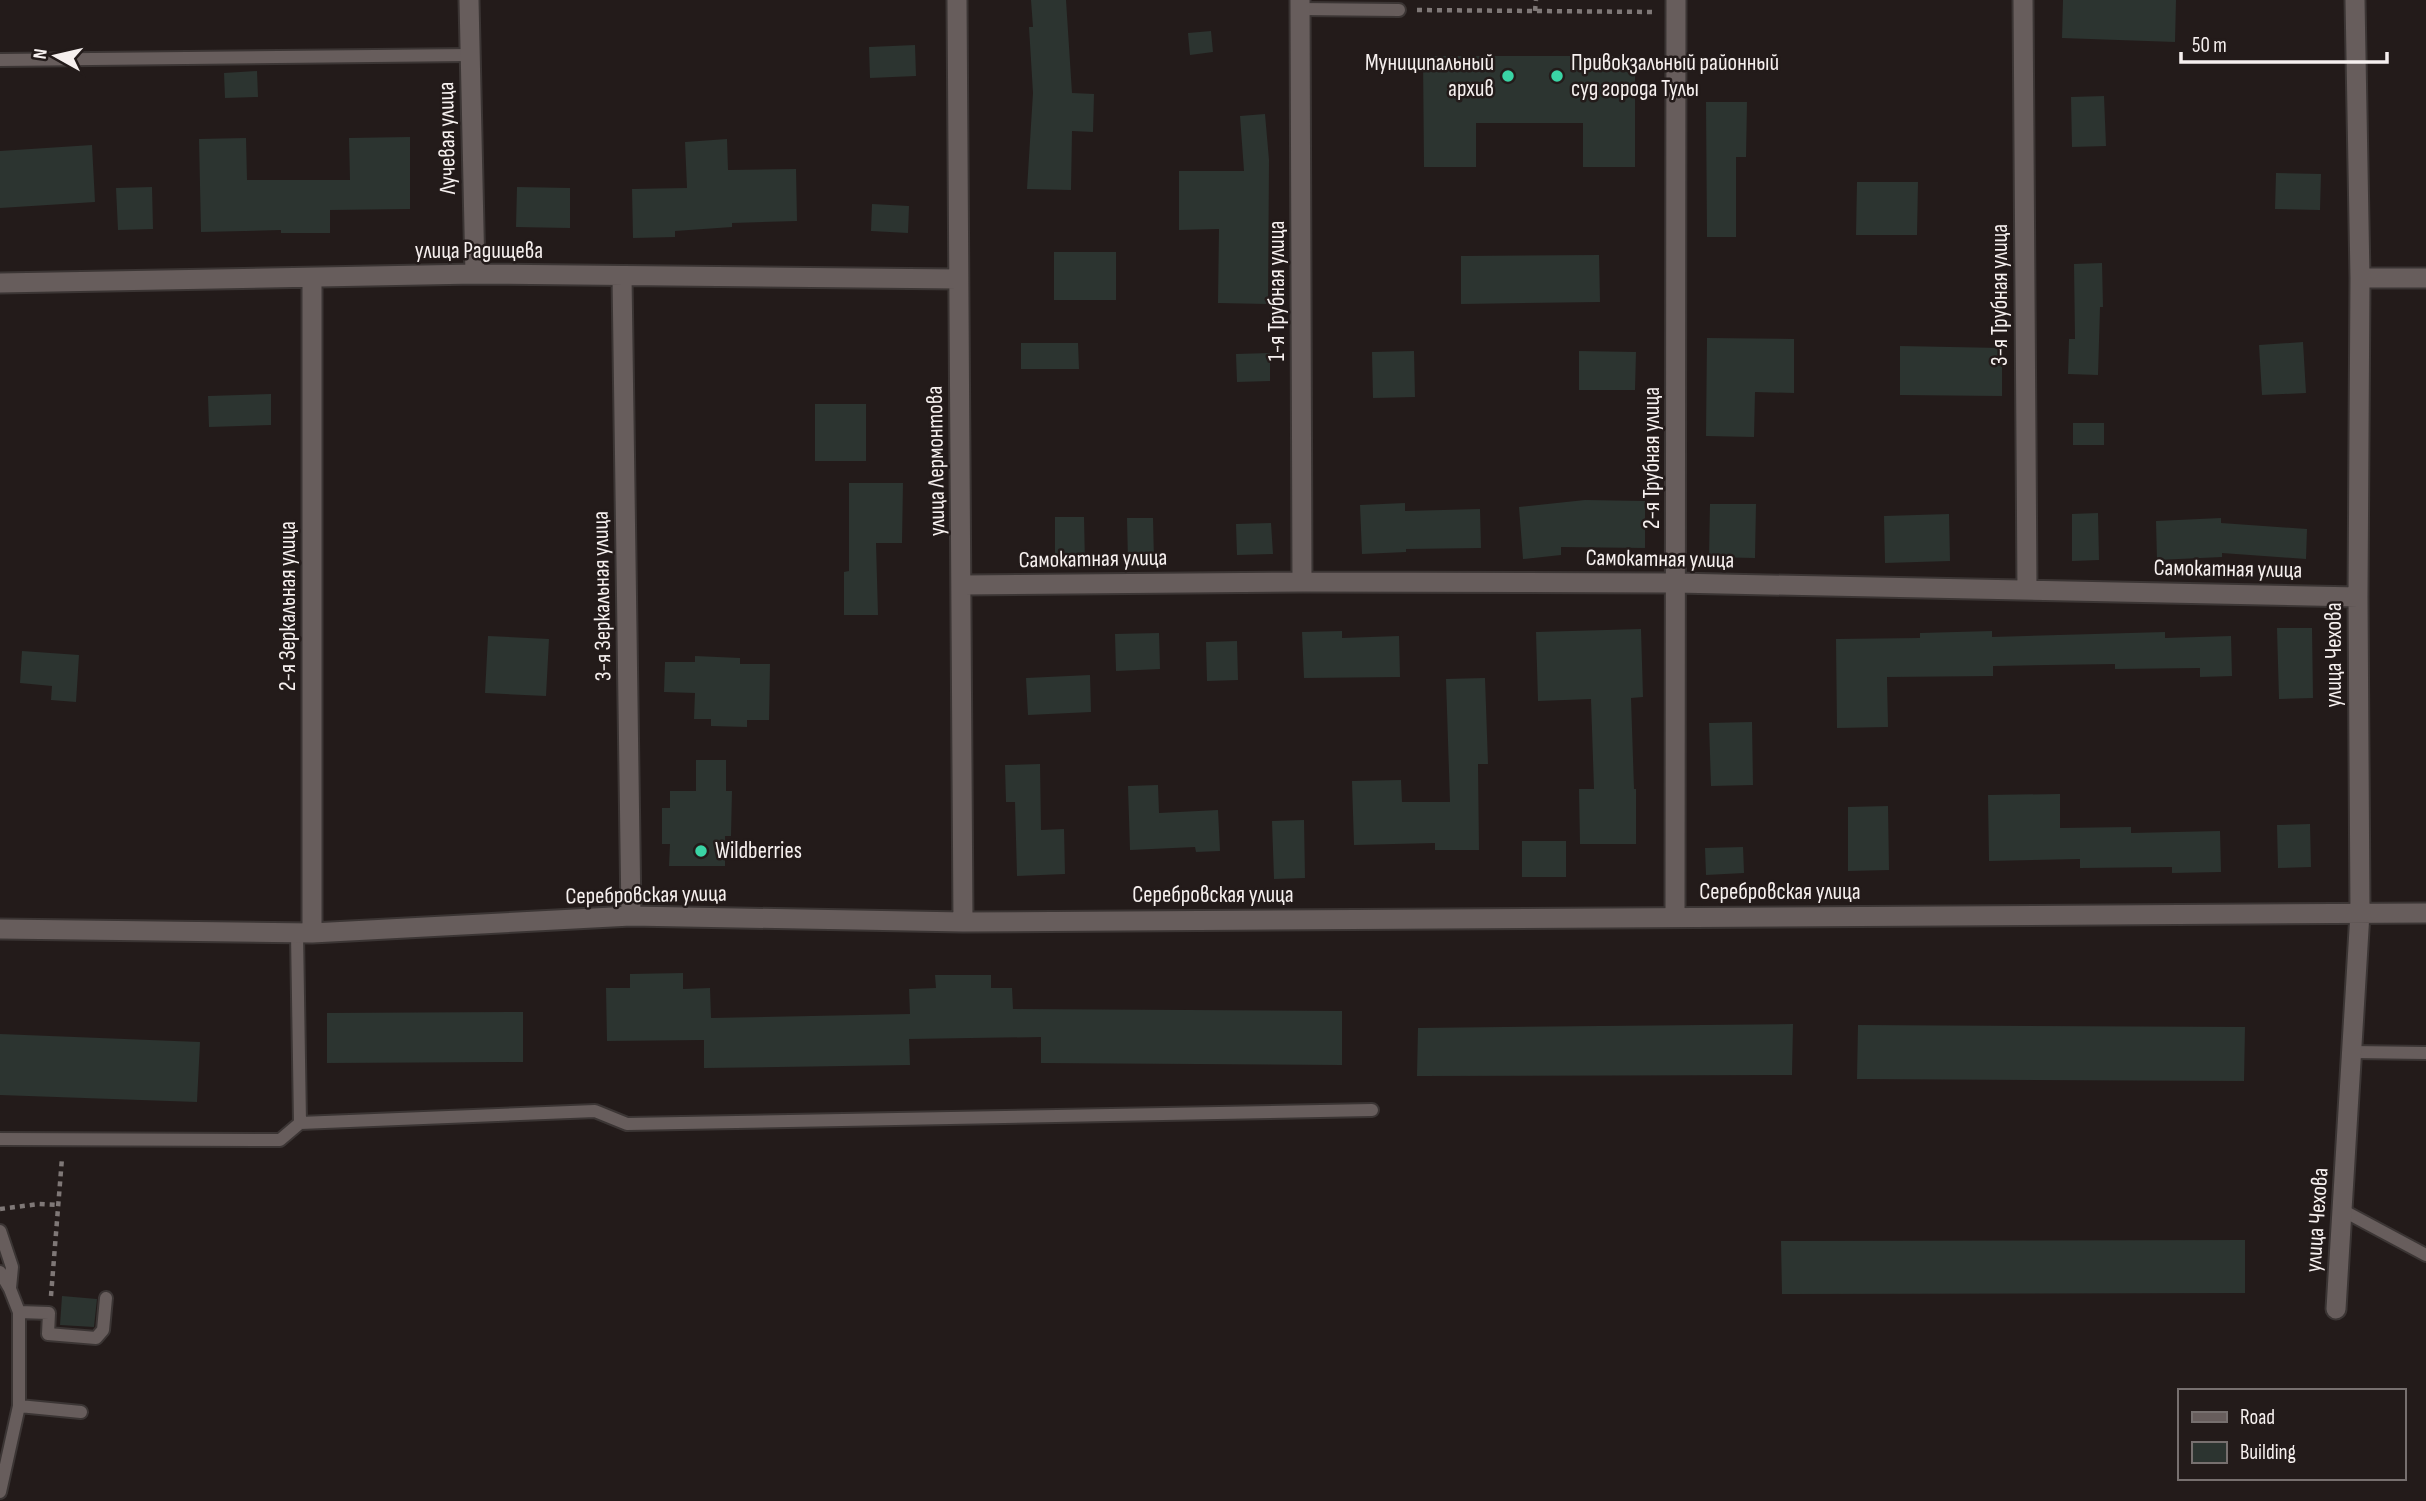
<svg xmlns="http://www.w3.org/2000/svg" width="2426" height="1501" viewBox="0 0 2426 1501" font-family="'Sofia Sans Condensed',sans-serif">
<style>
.building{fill:#2c3430}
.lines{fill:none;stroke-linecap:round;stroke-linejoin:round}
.service-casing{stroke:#3b3534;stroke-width:16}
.minor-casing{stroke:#3b3534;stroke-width:23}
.path{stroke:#7f7877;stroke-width:4.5;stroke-dasharray:5 5;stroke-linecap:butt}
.service{stroke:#675d5c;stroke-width:12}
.minor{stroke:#675d5c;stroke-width:19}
.poi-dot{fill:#3ad4a5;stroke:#231b1a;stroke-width:2.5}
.labels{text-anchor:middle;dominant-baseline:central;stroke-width:5;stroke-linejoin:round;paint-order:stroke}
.poi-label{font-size:23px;fill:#f6f0ef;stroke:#231b1a;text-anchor:start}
.street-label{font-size:23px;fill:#f6f0ef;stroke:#231b1a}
</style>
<rect width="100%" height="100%" fill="#231b1a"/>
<!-- building -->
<path class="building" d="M 1031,0 L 1066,0 L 1072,93 L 1094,94 L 1093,132 L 1072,131 L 1071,190 L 1027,189 L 1033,93 L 1029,27 L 1033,27 Z
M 2063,0 L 2176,0 L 2175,42 L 2062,38 Z
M 1211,31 L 1213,52 L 1190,55 L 1188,33 Z
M 915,45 L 916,76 L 870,78 L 869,47 Z
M 1423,56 L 1635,56 L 1635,167 L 1583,167 L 1583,123 L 1476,123 L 1476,167 L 1424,167 Z
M 257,71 L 258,97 L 225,98 L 224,73 Z
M 2104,96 L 2106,146 L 2072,147 L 2071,97 Z
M 1706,102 L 1747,102 L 1746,157 L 1736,157 L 1736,237 L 1707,237 Z
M 1265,114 L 1269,160 L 1268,304 L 1218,303 L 1219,229 L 1179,230 L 1179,171 L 1244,171 L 1240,116 Z
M 410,137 L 410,209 L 330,210 L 330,233 L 281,233 L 281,230 L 201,232 L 199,139 L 246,138 L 247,180 L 350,180 L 349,138 Z
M 727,139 L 728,170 L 796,169 L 797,221 L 732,223 L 732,227 L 675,231 L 675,237 L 633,238 L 632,189 L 687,188 L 685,142 Z
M 92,145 L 95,202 L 0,208 L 0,151 Z
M 2276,173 L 2321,174 L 2320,210 L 2275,209 Z
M 1857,182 L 1918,182 L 1917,235 L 1856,235 Z
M 152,187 L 153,229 L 118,230 L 116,188 Z
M 517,187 L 570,188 L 570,228 L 516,227 Z
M 872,204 L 909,206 L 908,233 L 871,231 Z
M 1054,252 L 1116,252 L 1116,300 L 1054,300 Z
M 1599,255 L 1600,302 L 1461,304 L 1461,256 Z
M 2102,263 L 2103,307 L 2100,307 L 2098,375 L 2068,374 L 2069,339 L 2075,339 L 2074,264 Z
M 1707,338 L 1794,339 L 1794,393 L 1755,392 L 1754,437 L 1706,436 Z
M 2303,342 L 2306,393 L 2262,395 L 2259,345 Z
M 1021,343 L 1078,343 L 1079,369 L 1021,369 Z
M 1900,346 L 2002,348 L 2002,396 L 1900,395 Z
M 1414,351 L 1415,397 L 1373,398 L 1372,352 Z
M 1579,351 L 1636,352 L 1635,390 L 1579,390 Z
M 1270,353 L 1270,381 L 1237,382 L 1236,354 Z
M 271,394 L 271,425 L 209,427 L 208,396 Z
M 815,404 L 866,404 L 866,461 L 815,461 Z
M 2073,423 L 2104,423 L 2104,445 L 2073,445 Z
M 849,483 L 903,483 L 902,543 L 876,543 L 878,615 L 844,615 L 844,572 L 849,571 Z
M 1585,500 L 1645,501 L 1645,548 L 1561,547 L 1561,555 L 1523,559 L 1519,507 Z
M 1405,503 L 1405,511 L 1480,509 L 1481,548 L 1406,549 L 1406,552 L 1362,554 L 1360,505 Z
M 1710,504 L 1756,504 L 1755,558 L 1709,557 Z
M 2098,513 L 2099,560 L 2072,561 L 2072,514 Z
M 1949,514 L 1950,561 L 1885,563 L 1884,516 Z
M 1055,517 L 1084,517 L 1085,565 L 1055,565 Z
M 1127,518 L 1153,518 L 1154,561 L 1128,561 Z
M 2221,518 L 2221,523 L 2307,529 L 2306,559 L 2222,553 L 2222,557 L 2157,560 L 2156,521 Z
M 1271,523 L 1273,554 L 1237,555 L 1236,524 Z
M 2277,628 L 2312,628 L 2313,698 L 2279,699 Z
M 1641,629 L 1643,697 L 1631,698 L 1634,789 L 1636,789 L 1636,844 L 1580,844 L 1579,789 L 1594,789 L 1591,699 L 1538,701 L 1536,632 Z
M 1342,631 L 1342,638 L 1399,636 L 1400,677 L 1304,678 L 1302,632 Z
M 1992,631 L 1992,637 L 2165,632 L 2165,638 L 2231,636 L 2232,676 L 2200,677 L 2200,668 L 2115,669 L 2115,664 L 1993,666 L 1993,676 L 1887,677 L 1888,727 L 1837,728 L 1836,639 L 1920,638 L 1920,633 Z
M 1159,633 L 1160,669 L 1116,671 L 1115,634 Z
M 488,636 L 549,639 L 546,696 L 485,693 Z
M 1237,641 L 1238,680 L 1207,681 L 1206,642 Z
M 22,651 L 79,655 L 76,702 L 51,700 L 52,686 L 20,683 Z
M 695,656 L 740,658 L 740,664 L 770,664 L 769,720 L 747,720 L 747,727 L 711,726 L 711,719 L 694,719 L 695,693 L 664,692 L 665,662 L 695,662 Z
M 1090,675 L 1091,712 L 1028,715 L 1026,678 Z
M 1485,678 L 1488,764 L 1478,764 L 1479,850 L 1435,850 L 1435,843 L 1354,845 L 1352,781 L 1401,780 L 1402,802 L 1450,802 L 1446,679 Z
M 1752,722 L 1753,785 L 1711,786 L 1709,723 Z
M 696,760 L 726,760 L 726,791 L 732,791 L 731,836 L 725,836 L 725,866 L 669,866 L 670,844 L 662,844 L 662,808 L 670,808 L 670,791 L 696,791 Z
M 1040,764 L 1041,830 L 1064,829 L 1065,874 L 1017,876 L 1015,802 L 1006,802 L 1005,765 Z
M 1158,785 L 1159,813 L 1218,810 L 1220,851 L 1196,852 L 1195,847 L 1130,850 L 1128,786 Z
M 2060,794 L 2060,828 L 2131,827 L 2131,833 L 2220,831 L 2221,872 L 2172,873 L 2172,867 L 2080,868 L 2080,859 L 1989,861 L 1988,795 Z
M 1888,806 L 1889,870 L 1848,871 L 1848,807 Z
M 1304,820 L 1305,878 L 1274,879 L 1272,821 Z
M 2310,824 L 2311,867 L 2278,868 L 2277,825 Z
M 1522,841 L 1566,841 L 1566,877 L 1522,877 Z
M 1743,847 L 1744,873 L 1706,875 L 1705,848 Z
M 683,973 L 683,989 L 710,988 L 711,1018 L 910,1014 L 909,989 L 936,988 L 935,975 L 991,975 L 991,988 L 1012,988 L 1013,1009 L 1342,1011 L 1342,1065 L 1041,1063 L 1041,1037 L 909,1039 L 910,1065 L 704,1068 L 704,1040 L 607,1041 L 606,988 L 630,988 L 630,974 Z
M 523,1012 L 523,1062 L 327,1063 L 327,1013 Z
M 1793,1024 L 1792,1075 L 1417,1076 L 1418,1028 Z
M 1858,1025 L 2245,1027 L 2244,1081 L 1857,1079 Z
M 0,1034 L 200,1042 L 197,1102 L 0,1095 Z
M 2245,1240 L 2245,1293 L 1782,1294 L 1781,1241 Z
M 62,1296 L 97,1299 L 94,1327 L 60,1325 Z"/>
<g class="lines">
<!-- service casing -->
<g class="service-casing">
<path id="service" d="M 1300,9 L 1399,10
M 0,60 L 470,55
M 297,933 L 300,1123
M 2352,1052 L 2426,1053
M 0,1139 L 280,1140 L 300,1123 L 595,1111 L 627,1124 L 1372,1110
M 2342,1210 L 2426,1255
M 0,1231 L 12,1267 L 10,1288
M 0,1272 L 10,1289 L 19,1312 L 19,1406 L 0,1492
M 19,1312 L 49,1313 L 48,1334 L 96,1338 L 103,1330 L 106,1298
M 19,1406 L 81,1412"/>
</g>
<!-- minor casing -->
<g class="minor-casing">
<path id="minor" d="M 469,0 L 475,274
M 957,0 L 963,922
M 1300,0 L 1302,582
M 2023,0 L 2027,590
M 622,276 L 631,916
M 2360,278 L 2426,278
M 312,279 L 312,933
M 0,283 L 475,274 L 958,279
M 963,585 L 1302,582 L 1676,583 L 2358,597
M 1675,917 L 1676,0
M 0,929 L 312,933 L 631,916 L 963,922 L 2426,913
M 2336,1309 L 2360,913 L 2358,597 L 2360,278 L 2355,0"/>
</g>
<!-- path -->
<path class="path" d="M 1417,10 L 1654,12
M 1535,11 L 1536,0
M 0,1209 L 39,1204 L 58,1205
M 51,1296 L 62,1158"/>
<!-- service -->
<use href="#service" class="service"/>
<!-- minor -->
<use href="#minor" class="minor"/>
</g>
<!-- markers -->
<g class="poi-dot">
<circle cx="1508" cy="76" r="7"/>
<circle cx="1557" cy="76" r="7"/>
<circle cx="701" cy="851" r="7"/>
</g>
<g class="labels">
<!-- poi labels -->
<g class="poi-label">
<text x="1494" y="63" text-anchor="end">Муниципальный<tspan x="1494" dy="26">архив</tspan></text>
<text x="1571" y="63">Привокзальный районный<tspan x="1571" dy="26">суд города Тулы</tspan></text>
<text x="715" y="851">Wildberries</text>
</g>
<!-- street labels -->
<g class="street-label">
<text transform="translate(447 138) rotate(-91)">Лучевая улица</text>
<text x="479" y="251">улица Радищева</text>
<text transform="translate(1277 291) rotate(-90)">1-я Трубная улица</text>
<text transform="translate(2000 295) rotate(-90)">3-я Трубная улица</text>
<text transform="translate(1652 458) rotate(-90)">2-я Трубная улица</text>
<text transform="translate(936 461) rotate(-91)">улица Лермонтова</text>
<text transform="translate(1093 559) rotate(-1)">Самокатная улица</text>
<text transform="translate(1660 559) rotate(1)">Самокатная улица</text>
<text transform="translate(2228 569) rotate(1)">Самокатная улица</text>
<text transform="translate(602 596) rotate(-91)">3-я Зеркальная улица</text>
<text transform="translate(288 606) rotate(-90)">2-я Зеркальная улица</text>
<text transform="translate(2334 655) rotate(-90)">улица Чехова</text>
<text x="1780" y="892">Серебровская улица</text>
<text transform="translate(646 895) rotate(-1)">Серебровская улица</text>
<text x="1213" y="895">Серебровская улица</text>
<text transform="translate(2317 1220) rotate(-86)">улица Чехова</text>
</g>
</g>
<!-- legend -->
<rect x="2178" y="1389" width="228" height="91" fill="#231b1a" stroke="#77706f" stroke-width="2"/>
<rect x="2192" y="1412" width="35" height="10" fill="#675d5c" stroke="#77706f" stroke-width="2"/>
<text x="2240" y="1424" font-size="21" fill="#f6f0ef">Road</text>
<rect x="2192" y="1442" width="35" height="21" fill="#2c3430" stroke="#77706f" stroke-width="2"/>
<text x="2240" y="1459" font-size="21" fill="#f6f0ef">Building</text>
<!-- north arrow -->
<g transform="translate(56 56) rotate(278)" stroke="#231b1a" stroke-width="5" paint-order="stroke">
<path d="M0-5L12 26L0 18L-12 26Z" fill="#f6f0ef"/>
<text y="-10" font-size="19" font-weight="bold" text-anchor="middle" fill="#f6f0ef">N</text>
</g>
<!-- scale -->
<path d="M2181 52v10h206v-10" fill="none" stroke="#f6f0ef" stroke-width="3.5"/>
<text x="2192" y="52" font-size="21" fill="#f6f0ef" stroke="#231b1a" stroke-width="5" paint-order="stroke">50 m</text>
</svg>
